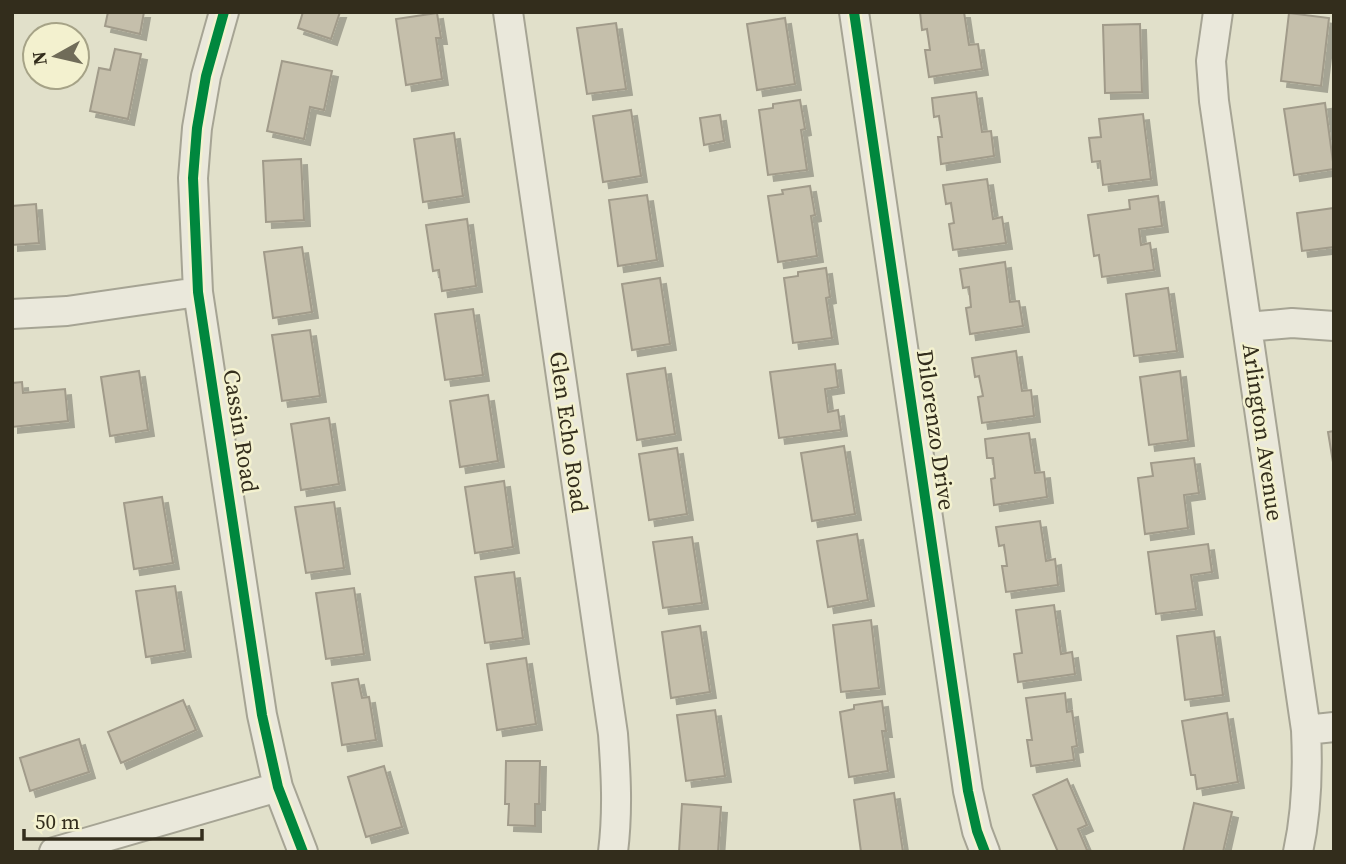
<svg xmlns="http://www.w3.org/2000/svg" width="1346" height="864" viewBox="0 0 1346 864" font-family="'Source Serif 4',serif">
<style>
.building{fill:#c5bfab;stroke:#a19b8a;stroke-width:2;filter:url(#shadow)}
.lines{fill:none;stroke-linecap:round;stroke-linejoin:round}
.minor-casing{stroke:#a6a494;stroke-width:32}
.minor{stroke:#eae8db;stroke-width:28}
.cycleway-casing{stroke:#f3f1cf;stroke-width:15}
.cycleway{stroke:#00873e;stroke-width:10}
.labels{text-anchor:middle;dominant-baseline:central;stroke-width:5;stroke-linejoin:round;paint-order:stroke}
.street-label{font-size:23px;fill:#332d1c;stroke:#f3f1cf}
</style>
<defs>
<filter id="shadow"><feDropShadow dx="6" dy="6" stdDeviation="0" flood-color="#0004"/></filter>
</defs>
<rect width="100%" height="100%" fill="#e1e0ca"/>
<!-- building -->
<path class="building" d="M 108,12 L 144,12 L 140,34 L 105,26 Z
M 303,12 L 340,12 L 331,39 L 298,28 Z
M 920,12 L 964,12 L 969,45 L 978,44 L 982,69 L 929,77 L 925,50 L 930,50 L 927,29 L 922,30 Z
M 437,13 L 441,38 L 436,38 L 442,79 L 406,85 L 396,19 Z
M 1289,13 L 1329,18 L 1321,86 L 1281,81 Z
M 785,18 L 795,84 L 757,90 L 747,24 Z
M 616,23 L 626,89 L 587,94 L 577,28 Z
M 1140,24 L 1142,92 L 1105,93 L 1103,25 Z
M 115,49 L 141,54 L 128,119 L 90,111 L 99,68 L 110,70 Z
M 282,61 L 332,71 L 324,110 L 310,107 L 304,139 L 267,131 Z
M 976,92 L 982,132 L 991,131 L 994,156 L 941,164 L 938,137 L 942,137 L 939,116 L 934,117 L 932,98 Z
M 800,100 L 805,129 L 801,130 L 807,170 L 768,175 L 759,110 L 773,108 L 773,104 Z
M 1325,103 L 1334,169 L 1294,175 L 1284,109 Z
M 631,110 L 641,176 L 603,182 L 593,116 Z
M 1143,114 L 1151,179 L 1103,185 L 1100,161 L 1092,162 L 1089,138 L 1101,137 L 1099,119 Z
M 720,115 L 724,141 L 704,145 L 700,118 Z
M 454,133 L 463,196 L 423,202 L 414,139 Z
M 301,159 L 304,220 L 266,222 L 263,161 Z
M 987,179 L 993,219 L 1002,217 L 1006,243 L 953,250 L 949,224 L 954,223 L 951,203 L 946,204 L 943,185 Z
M 810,186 L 815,215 L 811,216 L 817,256 L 778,262 L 768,196 L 783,194 L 782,190 Z
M 647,195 L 657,260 L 618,266 L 609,200 Z
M 1158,196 L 1162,226 L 1139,229 L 1141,245 L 1150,243 L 1154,270 L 1102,277 L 1099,255 L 1094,256 L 1088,215 L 1130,209 L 1129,200 Z
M 36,204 L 39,243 L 12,245 L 12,206 Z
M 1334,208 L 1334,247 L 1302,251 L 1297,213 Z
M 467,219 L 476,286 L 442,291 L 439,270 L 433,271 L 426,225 Z
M 302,247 L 312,312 L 273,318 L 264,252 Z
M 1005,262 L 1010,302 L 1019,301 L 1023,326 L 970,334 L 966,308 L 971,307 L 969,287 L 963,288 L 960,269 Z
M 826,268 L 830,297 L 826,298 L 832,338 L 793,343 L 784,278 L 798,276 L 798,272 Z
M 660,278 L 670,344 L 632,350 L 622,284 Z
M 1168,288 L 1177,351 L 1134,356 L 1126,294 Z
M 473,309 L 483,375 L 445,380 L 435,314 Z
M 310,330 L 320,396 L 282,401 L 272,335 Z
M 1016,351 L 1022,391 L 1031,390 L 1034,416 L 982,423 L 978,397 L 983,396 L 979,376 L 975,377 L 972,358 Z
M 835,364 L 838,387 L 825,389 L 828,412 L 838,410 L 841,430 L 779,438 L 770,372 Z
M 665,368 L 675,434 L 637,440 L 627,374 Z
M 139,371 L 148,430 L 110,436 L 101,377 Z
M 1180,371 L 1188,440 L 1149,445 L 1140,377 Z
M 22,382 L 23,393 L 65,389 L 68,421 L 12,427 L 12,383 Z
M 488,395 L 498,461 L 460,467 L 450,401 Z
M 329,418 L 339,484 L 301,490 L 291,424 Z
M 1334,431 L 1334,468 L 1328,432 Z
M 1029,433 L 1035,473 L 1044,472 L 1047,497 L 994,505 L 991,479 L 995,478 L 993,458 L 987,458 L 985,439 Z
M 844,446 L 855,514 L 812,521 L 801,453 Z
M 677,448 L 687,514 L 649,520 L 639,454 Z
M 1194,458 L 1199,493 L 1184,495 L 1188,528 L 1145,534 L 1138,478 L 1153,476 L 1151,463 Z
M 504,481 L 513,547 L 475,553 L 465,487 Z
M 162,497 L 173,563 L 134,569 L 124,503 Z
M 334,502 L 344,568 L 306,573 L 295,507 Z
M 1040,521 L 1046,561 L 1055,559 L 1058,585 L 1006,592 L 1002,566 L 1007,566 L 1004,545 L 999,546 L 996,527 Z
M 857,534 L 868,600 L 828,607 L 817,541 Z
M 692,537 L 702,603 L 663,608 L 653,542 Z
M 1208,544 L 1212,572 L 1191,575 L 1196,609 L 1156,614 L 1148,552 Z
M 514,572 L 523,638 L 485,643 L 475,577 Z
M 175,586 L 185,651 L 146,657 L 136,591 Z
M 354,588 L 364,654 L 326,659 L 316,593 Z
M 1054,605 L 1061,654 L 1072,652 L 1075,674 L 1018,682 L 1014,654 L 1022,653 L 1016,610 Z
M 871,620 L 879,688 L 841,692 L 833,625 Z
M 700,626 L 710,692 L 671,698 L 662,632 Z
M 1214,631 L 1223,695 L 1185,700 L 1177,636 Z
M 526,658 L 536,724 L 497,730 L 487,664 Z
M 358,679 L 362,698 L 369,697 L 376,740 L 342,745 L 332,683 Z
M 1065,693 L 1067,712 L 1072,711 L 1077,746 L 1072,747 L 1074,760 L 1031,766 L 1027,740 L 1032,740 L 1026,698 Z
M 183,700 L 196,730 L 121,763 L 108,732 Z
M 882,701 L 886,731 L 882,731 L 888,771 L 849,777 L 840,712 L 854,709 L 854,705 Z
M 715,710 L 725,776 L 686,781 L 677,715 Z
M 1227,713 L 1238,782 L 1197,789 L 1195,775 L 1191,775 L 1182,721 Z
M 79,739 L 89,772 L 30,791 L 20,758 Z
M 506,761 L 540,761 L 539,804 L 535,804 L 535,826 L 508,825 L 509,804 L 505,804 Z
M 384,766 L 402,827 L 366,837 L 348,777 Z
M 1067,779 L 1087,825 L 1078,829 L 1087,850 L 1084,852 L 1058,852 L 1033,795 Z
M 894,793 L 903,852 L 861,852 L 854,800 Z
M 1194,803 L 1232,812 L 1223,852 L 1183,852 Z
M 682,804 L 721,807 L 718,852 L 679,852 Z"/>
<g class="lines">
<!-- minor casing -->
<g class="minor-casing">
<path id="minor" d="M 224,12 L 206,76 L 197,128 L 193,178 L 198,292 L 262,715 L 278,787 L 303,852
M 508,12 L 613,734 C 616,774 618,812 613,852
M 854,12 L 968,791 L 977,831 L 985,852
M 1218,12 L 1211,61 L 1214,101 L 1306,730 C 1308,771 1307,811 1298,852
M 12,314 L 67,311 L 198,292
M 1247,327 L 1292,323 L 1334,326
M 1306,730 L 1334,727
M 54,852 L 278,787"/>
</g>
<!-- minor -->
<use href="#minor" class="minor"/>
<!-- cycleway casing -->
<g class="cycleway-casing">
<path id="cycleway" d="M 224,12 L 206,76 L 197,128 L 193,178 L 198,292 L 262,715 L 278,787 L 303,852
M 854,12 L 968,791 L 977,831 L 985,852"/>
</g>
<!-- cycleway -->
<use href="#cycleway" class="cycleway"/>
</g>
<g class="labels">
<!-- street labels -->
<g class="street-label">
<text transform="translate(936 430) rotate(82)">Dilorenzo Drive</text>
<text transform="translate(241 431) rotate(81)">Cassin Road</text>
<text transform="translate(569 432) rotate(82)">Glen Echo Road</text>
<text transform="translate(1263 432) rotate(82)">Arlington Avenue</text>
</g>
</g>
<!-- border -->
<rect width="1346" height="864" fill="none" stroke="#332d1c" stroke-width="28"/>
<!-- north arrow -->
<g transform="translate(56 56) rotate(262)"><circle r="33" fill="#f3f1cf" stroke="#a6a387" stroke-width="2"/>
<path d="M0-5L12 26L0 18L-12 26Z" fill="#706c59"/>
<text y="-10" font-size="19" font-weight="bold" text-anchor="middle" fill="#332d1c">N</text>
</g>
<!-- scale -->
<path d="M24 829v10h178v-10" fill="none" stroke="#332d1c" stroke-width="3.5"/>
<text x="35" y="829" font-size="21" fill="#332d1c" stroke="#f3f1cf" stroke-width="5" paint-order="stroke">50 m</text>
</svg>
